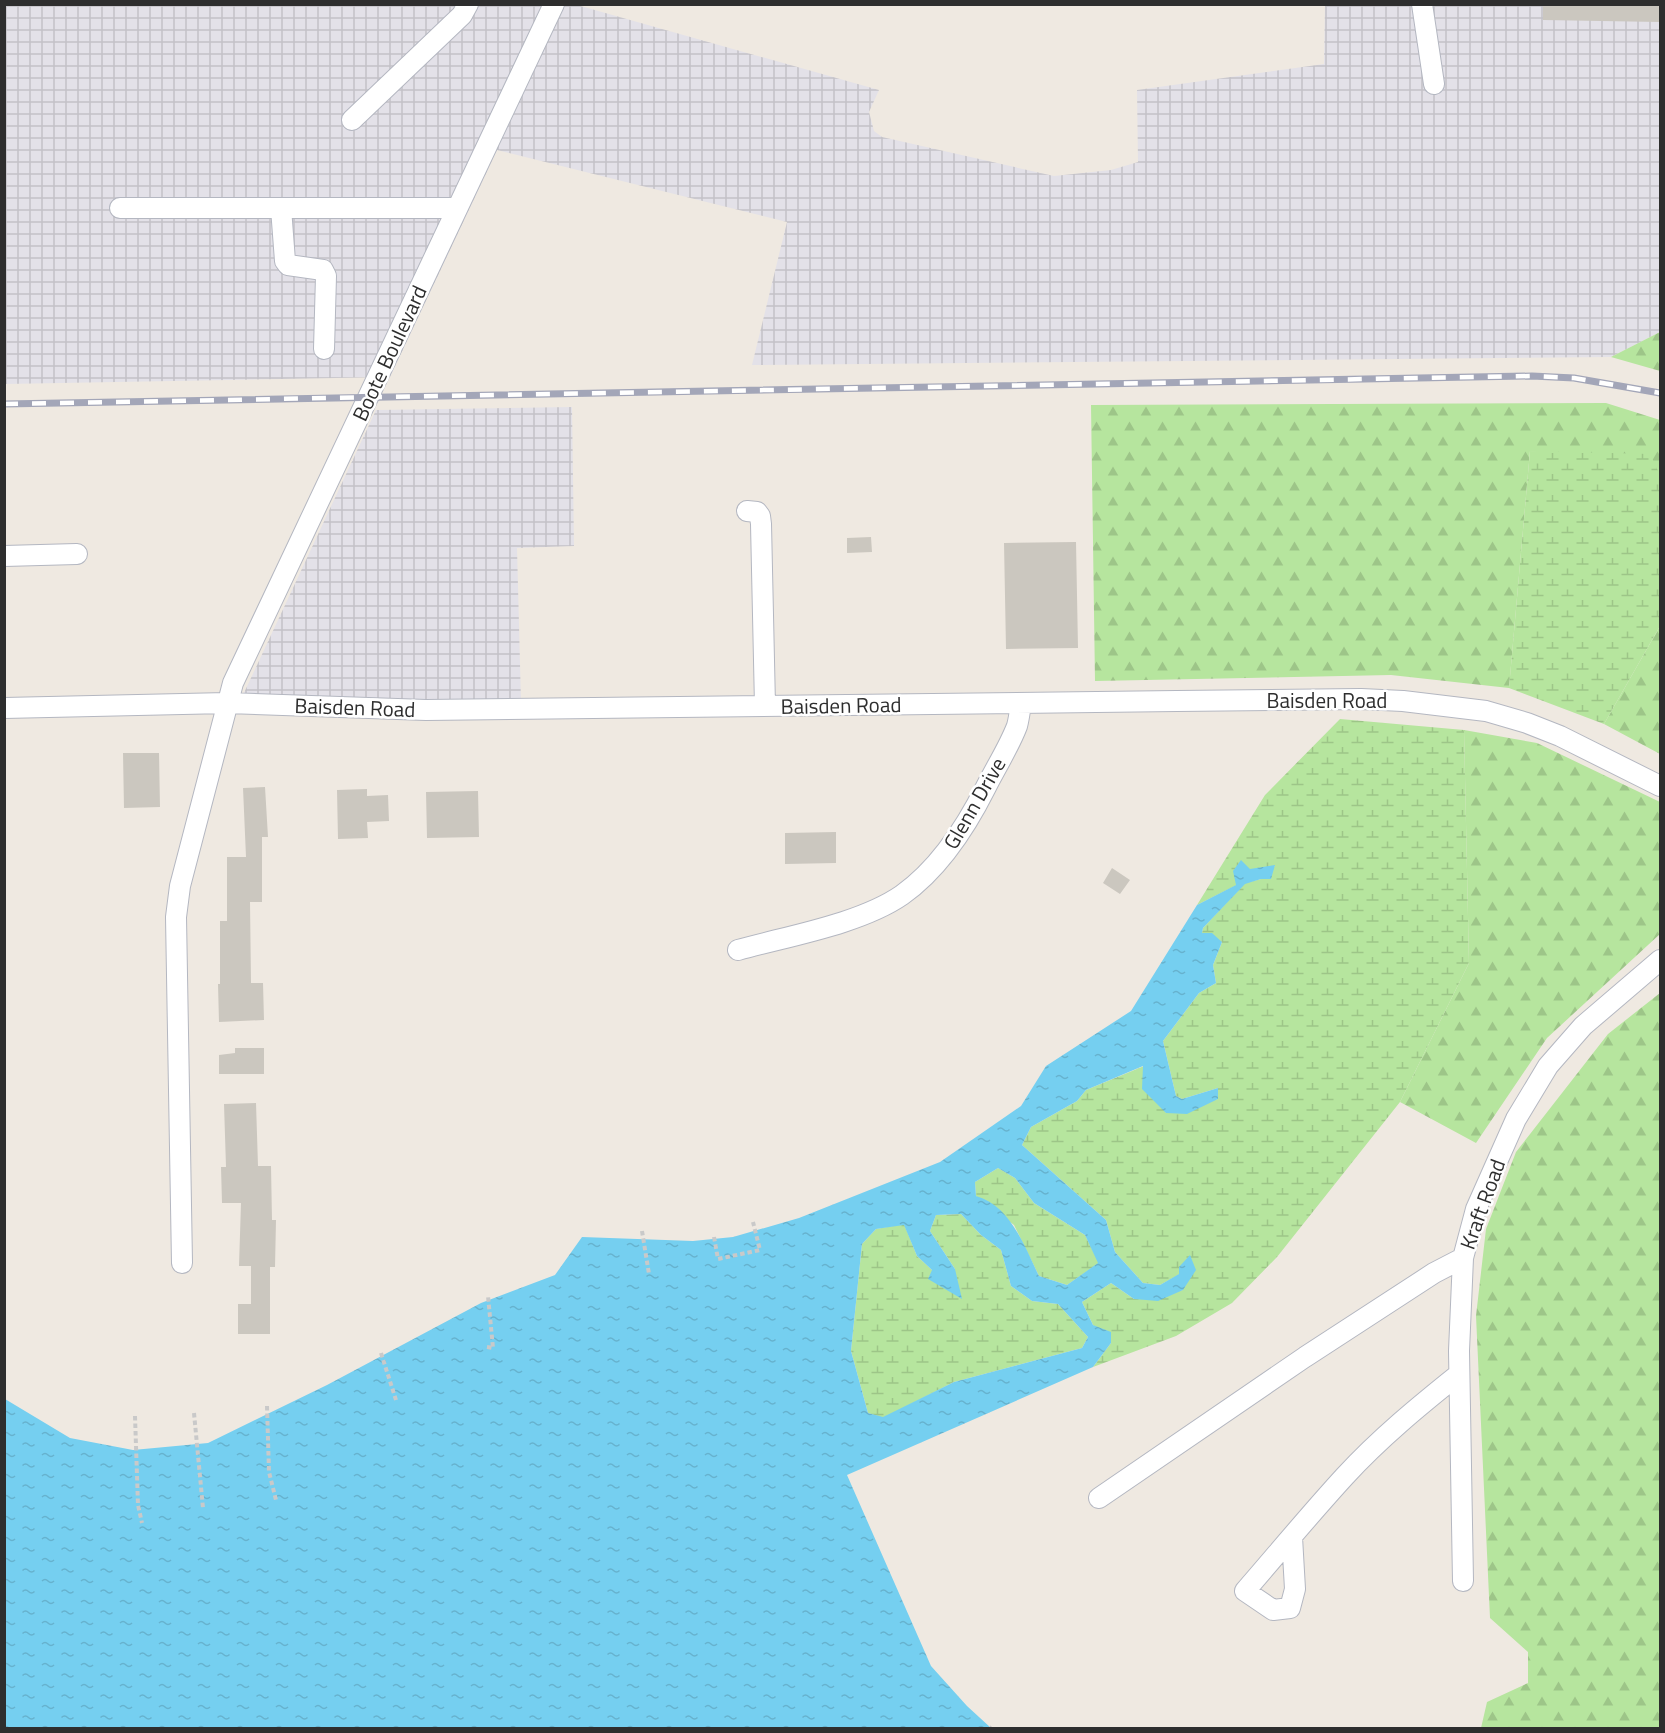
<svg xmlns="http://www.w3.org/2000/svg" width="1665" height="1733" viewBox="0 0 1665 1733" font-family="'Titillium Web',sans-serif">
<style>
.industrial{fill:url(#industrial-grid)}
.forest{fill:url(#forest-firs)}
.wetland{fill:url(#wetland-marsh)}
.water{fill:url(#water-ripples);fill-rule:evenodd}
.building{fill:#cbc7bf}
.lines{fill:none;stroke-linecap:round;stroke-linejoin:round}
.minor-casing{stroke:#b4b7c1;stroke-width:22}
.path{stroke:#c9c9c9;stroke-width:4;stroke-dasharray:4.5 3;stroke-linecap:butt}
.minor{stroke:#fff;stroke-width:20}
.rail-casing{stroke:#a3a6b8;stroke-width:7}
.rail{stroke:#fff;stroke-width:4.5;stroke-dasharray:14;stroke-linecap:butt}
.labels{text-anchor:middle;dominant-baseline:central;stroke-width:5;stroke-linejoin:round;paint-order:stroke}
.street-label{font-size:21px;fill:#2e2e2e;stroke:#fff}
</style>
<defs>
<pattern id="industrial-grid" width="8" height="8" patternUnits="userSpaceOnUse" patternTransform="scale(1.5)"><rect width="8" height="8" fill="#e3e1e8"/><path d="M0 4h8M4 0v8" fill="none" stroke="#c3c1c7"/></pattern>
<pattern id="forest-firs" width="22" height="20" patternUnits="userSpaceOnUse" patternTransform="scale(1.5)"><rect width="22" height="20" fill="#b6e59e"/><path d="M5 1l3.5 6h-7zM16 11l3.5 6h-7z" fill="#9dc588"/></pattern>
<pattern id="wetland-marsh" width="20" height="14" patternUnits="userSpaceOnUse" patternTransform="scale(1.5)"><rect width="20" height="14" fill="#b6e59e"/><path d="M1 5h8M5 5V1M11 12h8M15 12V8" fill="none" stroke="#9dc588"/></pattern>
<pattern id="water-ripples" width="26" height="14" patternUnits="userSpaceOnUse" patternTransform="scale(1.5)"><rect width="26" height="14" fill="#75cff0"/><path d="M2 4q2-2 4 0t4 0M15 11q2-2 4 0t4 0" fill="none" stroke="#66b2ce"/></pattern>
</defs>
<rect width="100%" height="100%" fill="#efe9e1"/>
<!-- industrial -->
<path class="industrial" d="M 4,5 L 577,5 L 879,90 L 869,112 L 874,131 L 882,137 L 1054,176 L 1111,170 L 1138,162 L 1137,90 L 1324,64 L 1325,5 L 1660,5 L 1660,332 L 1611,357 L 752,365 L 787,222 L 497,150 L 390,377 L 5,384 Z
M 572,407 L 574,546 L 517,548 L 521,702 L 381,701 L 243,695 L 376,410 Z"/>
<!-- forest -->
<path class="forest" d="M 1660,332 L 1660,371 L 1611,357 Z
M 1606,403 L 1660,420 L 1660,475 L 1659,473 L 1530,451 L 1509,688 L 1391,675 L 1095,681 L 1091,405 Z
M 1660,626 L 1660,754 L 1604,724 Z
M 1464,730 L 1537,743 L 1660,802 L 1660,934 L 1547,1038 L 1476,1143 L 1400,1102 L 1469,963 Z
M 1660,993 L 1660,1728 L 1481,1728 L 1487,1702 L 1528,1683 L 1528,1652 L 1490,1618 L 1476,1316 L 1486,1229 L 1516,1152 L 1608,1034 Z"/>
<!-- wetland -->
<path class="wetland" d="M 1530,451 L 1650,454 L 1660,475 L 1660,626 L 1604,724 L 1509,688 Z
M 1340,719 L 1464,730 L 1469,963 L 1400,1102 L 1277,1257 L 1232,1303 L 1176,1336 L 1093,1367 L 1111,1343 L 1093,1325 L 1082,1302 L 1111,1283 L 1134,1299 L 1183,1290 L 1179,1267 L 1180,1274 L 1160,1285 L 1143,1283 L 1115,1252 L 1106,1220 L 1022,1145 L 1031,1127 L 1077,1101 L 1086,1090 L 1144,1066 L 1166,1113 L 1218,1099 L 1218,1088 L 1182,1099 L 1176,1096 L 1163,1041 L 1199,993 L 1216,983 L 1213,965 L 1222,942 L 1202,933 L 1203,928 L 1245,883 L 1261,879 L 1275,866 L 1197,905 L 1265,795 Z
M 998,1168 L 1015,1178 L 1034,1203 L 1085,1235 L 1099,1263 L 1067,1285 L 1039,1276 L 1014,1225 L 976,1196 L 975,1182 Z
M 961,1214 L 981,1235 L 1001,1250 L 1011,1286 L 1032,1301 L 1058,1304 L 1088,1337 L 1082,1348 L 954,1382 L 883,1418 L 868,1413 L 851,1351 L 862,1244 L 876,1229 L 904,1224 L 917,1256 L 932,1270 L 955,1269 L 930,1231 L 936,1215 Z"/>
<!-- water -->
<path class="water" d="M 1241,860 L 1250,869 L 1275,865 L 1271,879 L 1261,879 L 1245,884 L 1203,928 L 1202,933 L 1212,933 L 1222,942 L 1213,965 L 1216,983 L 1199,993 L 1163,1041 L 1176,1096 L 1182,1099 L 1218,1088 L 1218,1099 L 1187,1114 L 1166,1113 L 1142,1089 L 1143,1066 L 1086,1090 L 1077,1101 L 1031,1127 L 1022,1145 L 1106,1220 L 1115,1252 L 1143,1283 L 1160,1285 L 1179,1274 L 1179,1267 L 1190,1255 L 1196,1270 L 1183,1290 L 1158,1301 L 1134,1299 L 1111,1283 L 1082,1302 L 1093,1325 L 1111,1332 L 1111,1343 L 1093,1367 L 847,1475 L 931,1666 L 967,1706 L 991,1728 L 5,1728 L 5,1399 L 70,1438 L 133,1450 L 208,1443 L 327,1385 L 481,1303 L 555,1275 L 582,1237 L 693,1241 L 733,1237 L 799,1218 L 940,1162 L 1021,1106 L 1046,1066 L 1131,1011 L 1197,905 L 1236,885 L 1233,871 ZM 998,1168 L 1015,1178 L 1034,1203 L 1085,1235 L 1098,1263 L 1067,1285 L 1039,1276 C 1024,1246 1011,1206 976,1196 L 975,1182 ZM 961,1214 L 981,1235 L 1001,1250 L 1011,1286 L 1032,1301 L 1058,1304 L 1088,1337 L 1082,1348 L 954,1382 L 883,1417 L 868,1413 L 851,1351 L 862,1244 L 876,1229 L 904,1225 L 917,1256 L 932,1270 L 928,1279 L 962,1299 L 955,1269 L 930,1231 L 936,1215 Z"/>
<!-- building -->
<path class="building" d="M 1543,4 L 1660,4 L 1660,22 L 1543,20 Z
M 871,537 L 872,552 L 847,553 L 847,538 Z
M 1076,542 L 1078,648 L 1006,649 L 1004,543 Z
M 123,753 L 159,753 L 160,807 L 124,808 Z
M 265,787 L 268,837 L 262,837 L 262,902 L 250,902 L 251,983 L 263,983 L 264,1020 L 219,1022 L 218,984 L 220,984 L 220,921 L 227,921 L 227,857 L 246,857 L 243,788 Z
M 367,789 L 367,796 L 388,795 L 389,821 L 367,822 L 368,838 L 338,839 L 337,790 Z
M 478,791 L 479,837 L 427,838 L 426,792 Z
M 836,832 L 836,863 L 785,864 L 785,833 Z
M 1112,868 L 1130,880 L 1120,894 L 1103,883 Z
M 235,1048 L 264,1048 L 264,1074 L 219,1074 L 219,1055 L 235,1053 Z
M 256,1103 L 258,1166 L 271,1166 L 272,1220 L 276,1220 L 275,1267 L 270,1267 L 270,1334 L 238,1334 L 238,1304 L 251,1304 L 251,1266 L 239,1266 L 241,1203 L 222,1203 L 221,1167 L 226,1167 L 224,1104 Z"/>
<g class="lines">
<!-- minor casing -->
<g class="minor-casing">
<path id="minor" d="M 1422,4 L 1434,84
M 352,120 L 462,15 L 468,4
M 120,208 L 457,208
M 281,208 L 285,261 L 288,265 L 323,270 L 326,276 L 324,349
M 747,511 L 757,512 L 760,516 L 761,524 L 765,706
M 4,556 L 77,554
M 4,708 L 227,703 L 426,710 L 1177,701 L 1361,699 L 1403,701 L 1486,711 L 1527,723 L 1560,736 L 1660,786
M 738,950 C 788,936 860,924 902,895 C 940,868 966,827 986,787 C 996,767 1009,747 1017,726 C 1019,719 1020,710 1021,703
M 182,1263 L 176,917 L 180,886 L 233,683 L 554,4
M 1099,1498 L 1305,1357 L 1434,1273 L 1463,1258
M 1292,1537 L 1295,1589 L 1290,1608 L 1273,1610 L 1245,1591 C 1278,1553 1311,1513 1345,1476 C 1380,1438 1419,1406 1459,1374
M 1463,1581 L 1459,1351 L 1463,1258 L 1476,1209 L 1516,1119 L 1548,1066 L 1583,1026 L 1660,960"/>
</g>
<!-- path -->
<path class="path" d="M 642,1231 L 649,1274
M 714,1237 L 718,1259 L 760,1250 L 753,1222
M 487,1347 L 493,1348 L 488,1296
M 381,1353 L 396,1400
M 267,1406 L 269,1472 L 276,1500
M 194,1413 L 203,1508
M 135,1416 L 138,1505 L 142,1523
M 991,1728 L 992,1727"/>
<!-- minor -->
<use href="#minor" class="minor"/>
<!-- rail casing -->
<g class="rail-casing">
<path id="rail" d="M 4,404 L 1532,376 L 1574,378 L 1660,393"/>
</g>
<!-- rail -->
<use href="#rail" class="rail"/>
</g>
<g class="labels">
<!-- street labels -->
<g class="street-label">
<text transform="translate(389 353) rotate(-65)">Boote Boulevard</text>
<text x="1327" y="700">Baisden Road</text>
<text transform="translate(841 705) rotate(-1)">Baisden Road</text>
<text transform="translate(355 707) rotate(2)">Baisden Road</text>
<text transform="translate(974 803) rotate(-60)">Glenn Drive</text>
<text transform="translate(1482 1204) rotate(-70)">Kraft Road</text>
</g>
</g>
<!-- border -->
<rect width="1665" height="1733" fill="none" stroke="#2e2e2e" stroke-width="12"/>
</svg>
